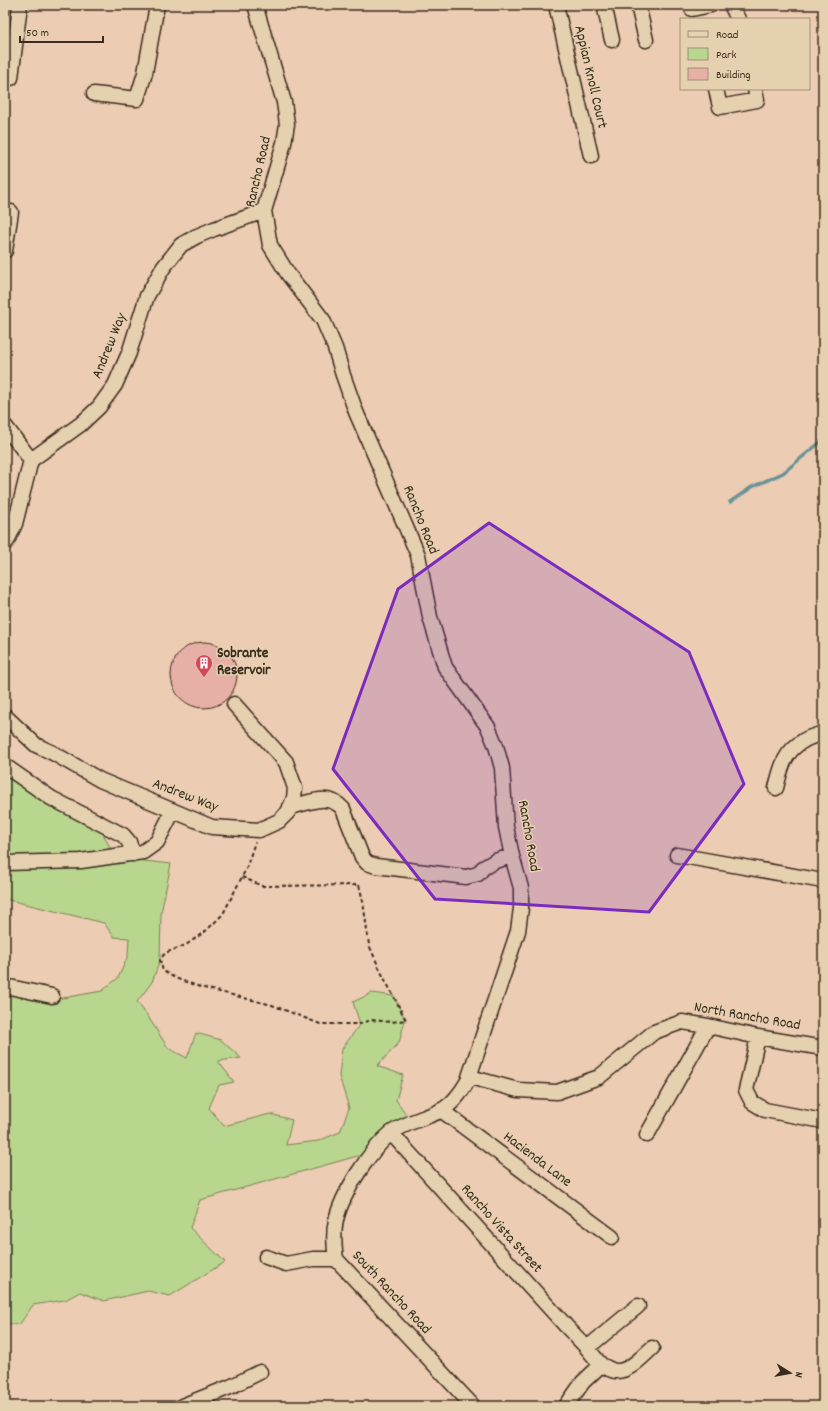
<svg xmlns="http://www.w3.org/2000/svg" width="828" height="1411" viewBox="0 0 828 1411" font-family="Dekko,sans-serif">
<style>
.green{fill:#b8d68e;stroke:#7a8056}
.lines{fill:none;stroke-linecap:round;stroke-linejoin:round}
.stream{stroke:#6a9297;stroke-width:3.5}
.building{fill:#e6b0a6;stroke:#3b2a1e}
.minor-casing{stroke:#3b2a1e;stroke-width:17}
.path{stroke:#3b2a1e;stroke-width:2;stroke-dasharray:4 3;stroke-linecap:butt}
.minor{stroke:#e5d0af;stroke-width:14}
.marked{fill:#7b2cbf;fill-opacity:0.2;stroke:#7b2cbf;stroke-width:3;stroke-linejoin:round}
.labels{text-anchor:middle;dominant-baseline:central;stroke-width:3;stroke-linejoin:round;paint-order:stroke}
.street-label{font-size:15px;fill:#3b2a1e;stroke:#e5d0af}
.poi-label{font-size:15px;font-weight:bold;fill:#3b2a1e;stroke:#e5d0af;text-anchor:start}
</style>
<rect width="100%" height="100%" fill="#ecccb2"/>
<filter id="ink" filterUnits="userSpaceOnUse"><feTurbulence type="fractalNoise" baseFrequency=".025" numOctaves="2"/><feDisplacementMap in="SourceGraphic" scale="8" xChannelSelector="R" yChannelSelector="G"/><feConvolveMatrix kernelMatrix="1 2 1 2 8 2 1 2 1" color-interpolation-filters="sRGB"/></filter>
<g filter="url(#ink)">
<!-- green -->
<path class="green" d="M 5,771 L 100,828 L 112,851 L 68,858 L 5,859 Z
M 135,860 L 171,864 L 161,913 L 160,960 L 152,982 L 137,1002 L 147,1015 L 168,1048 L 187,1058 L 196,1033 L 221,1040 L 241,1058 L 218,1061 L 234,1082 L 219,1085 L 209,1108 L 224,1126 L 270,1114 L 292,1120 L 286,1145 L 318,1141 L 340,1132 L 349,1108 L 339,1076 L 342,1049 L 360,1024 L 353,1002 L 372,993 L 394,996 L 405,1020 L 399,1043 L 377,1066 L 403,1075 L 396,1100 L 411,1121 L 372,1152 L 200,1200 L 190,1228 L 225,1262 L 170,1296 L 148,1291 L 104,1301 L 80,1292 L 65,1300 L 33,1305 L 19,1325 L 5,1323 L 5,994 L 46,1001 L 102,991 L 118,978 L 128,956 L 129,938 L 114,937 L 104,923 L 5,899 L 5,868 L 81,866 Z"/>
<g class="lines">
<!-- stream -->
<path class="stream" d="M 730,502 L 752,487 L 783,473 L 823,440"/>
</g>
<!-- building -->
<path class="building" d="M171 675a33 33 0 1 1 66 0a33 33 0 1 1-66 0Z"/>
<g class="lines">
<!-- minor casing -->
<g class="minor-casing">
<path id="minor" d="M 255,5 L 284,102 L 287,124 L 284,143 L 264,211 L 270,245 L 288,274 L 323,320 L 335,348 L 343,375 L 356,412 L 418,555 L 430,617 L 445,667 L 488,727 L 496,746 L 502,768 L 506,827 L 512,856 L 521,888 L 521,908 L 518,931 L 469,1077 L 470,1077 C 463,1090 454,1104 440,1111 C 423,1119 406,1122 391,1133 C 370,1150 342,1194 336,1220 C 333,1233 334,1246 336,1259 L 473,1406
M 556,5 L 591,156
M 604,5 L 612,40
M 638,5 L 646,40
M 691,5 L 692,9 L 711,5
M 731,5 L 738,19
M 11,78 L 20,5
M 716,89 L 720,107 L 757,100 L 755,89
M 94,94 L 137,99 L 145,73 L 157,5
M 5,251 L 11,212
M 5,426 L 31,460
M 5,543 L 7,541 L 15,524 L 31,460 L 81,424 L 99,407 L 115,385 L 129,353 L 147,296 L 163,268 L 181,245 L 197,236 L 214,229 L 264,211
M 5,716 L 36,745 L 53,753 L 100,780 L 212,827 L 259,830 L 279,821 L 288,812 L 294,798 L 295,788 L 286,762 L 234,704
M 5,766 L 51,798 L 123,835 L 129,842 L 133,854
M 776,788 C 781,768 784,752 803,741 C 808,737 816,736 823,733
M 290,807 C 309,803 329,792 343,809 L 362,857 L 367,863 L 376,866 L 466,877 L 478,874 L 483,868 L 495,861 L 512,856
M 677,855 L 823,881
M 5,863 L 81,861 L 143,852 L 157,842 L 173,811
M 5,986 L 52,996
M 758,1037 L 746,1090 L 752,1102 L 765,1110 L 823,1121
M 470,1077 L 518,1090 L 557,1092 L 599,1077 L 654,1032 L 682,1022 L 708,1026 L 758,1037 L 823,1048
M 441,1110 L 612,1237
M 391,1133 L 566,1326 L 587,1348 L 601,1365 L 583,1382 L 566,1406
M 647,1135 L 708,1026
M 266,1257 L 286,1264 L 313,1259 L 336,1259
M 587,1348 L 638,1306
M 601,1365 C 605,1366 611,1371 616,1371 C 629,1372 643,1356 652,1348
M 182,1406 L 230,1387 L 260,1372"/>
</g>
<!-- path -->
<path class="path" d="M 242,877 L 262,886 L 359,885 L 363,901 L 369,945 L 381,972 L 406,1020 L 392,1022 L 371,1020 L 360,1024 L 320,1024 L 272,1005 L 200,987 L 175,978 L 163,971 L 160,960 L 165,953 L 186,945 L 207,930 L 223,914 L 246,869 L 255,842"/>
<!-- minor -->
<use href="#minor" class="minor"/>
</g>
</g>
<!-- marked area -->
<path class="marked" d="M 489,523 L 689,652 L 744,784 L 649,912 L 435,899 L 333,769 L 398,589 Z"/>
<!-- icons -->
<defs>
<g id="building-pin" transform="scale(0.9)"><path d="M0 17L-7.5 6A9.5 9.5 0 1 1 7.5 6Z" fill="#d1495b" stroke="#e5d0af"/><path d="M-4-6H4V6H1V3H-1V6H-4ZM-2.5-4.3h1.7v1.8h-1.7ZM.8-4.3h1.7v1.8H.8ZM-2.5-1h1.7V.8h-1.7ZM.8-1h1.7V.8H.8Z" fill="#fff"/></g>
</defs>
<g fill-rule="evenodd">
<use href="#building-pin" x="204" y="663"/>
</g>
<g class="labels">
<!-- street labels -->
<g class="street-label">
<text transform="translate(590 77) rotate(77)">Appian Knoll Court</text>
<text transform="translate(259 172) rotate(-77)">Rancho Road</text>
<text transform="translate(110 346) rotate(-68)">Andrew Way</text>
<text transform="translate(420 520) rotate(68)">Rancho Road</text>
<text transform="translate(185 796) rotate(21)">Andrew Way</text>
<text transform="translate(528 836) rotate(80)">Rancho Road</text>
<text transform="translate(747 1017) rotate(10)">North Rancho Road</text>
<text transform="translate(537 1160) rotate(37)">Hacienda Lane</text>
<text transform="translate(501 1229) rotate(48)">Rancho Vista Street</text>
<text transform="translate(391 1293) rotate(47)">South Rancho Road</text>
</g>
<!-- poi labels -->
<g class="poi-label">
<text x="217" y="654">Sobrante<tspan x="217" dy="17">Reservoir</tspan></text>
</g>
</g>
<!-- margin -->
<rect width="828" height="1411" fill="none" stroke="#e5d0af" stroke-width="20"/>
<rect x="10" y="10" width="808" height="1391" fill="none" stroke="#3b2a1e" stroke-width="1.5" filter="url(#ink)"/>
<!-- legend -->
<rect x="680" y="18" width="130" height="72" fill="#e5d0af" stroke="#a18e75"/>
<rect x="688" y="31" width="20" height="6" fill="#e5d0af" stroke="#a18e75"/>
<text x="716" y="38" font-size="12" fill="#3b2a1e">Road</text>
<rect x="688" y="48" width="20" height="12" fill="#b8d68e" stroke="#a18e75"/>
<text x="716" y="58" font-size="12" fill="#3b2a1e">Park</text>
<rect x="688" y="68" width="20" height="12" fill="#e6b0a6" stroke="#a18e75"/>
<text x="716" y="78" font-size="12" fill="#3b2a1e">Building</text>
<!-- north arrow -->
<g transform="translate(790 1373) rotate(101)" stroke="#e5d0af" stroke-width="3" paint-order="stroke">
<path d="M0-3L7 15L0 10L-7 15Z" fill="#3b2a1e"/>
<text y="-6" font-size="11" font-weight="bold" text-anchor="middle" fill="#3b2a1e">N</text>
</g>
<!-- scale -->
<path d="M20 36v6h83v-6" fill="none" stroke="#3b2a1e" stroke-width="2"/>
<text x="26" y="36" font-size="12" fill="#3b2a1e" stroke="#e5d0af" stroke-width="3" paint-order="stroke">50 m</text>
</svg>
